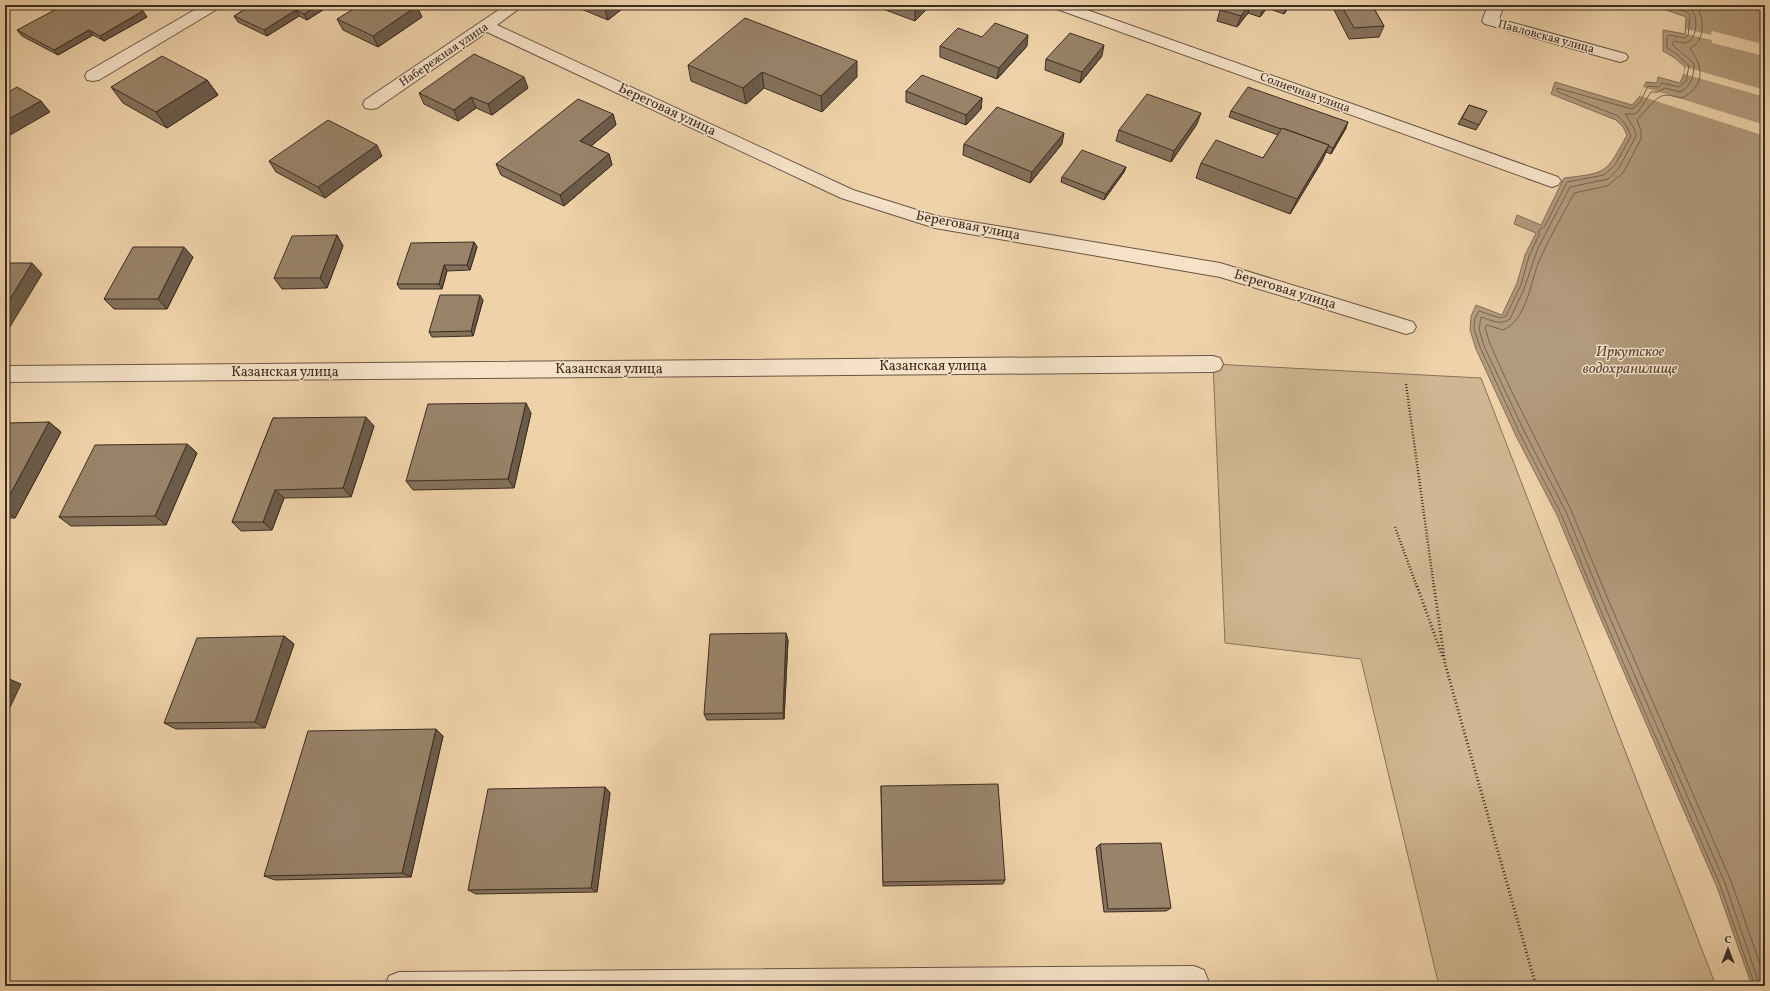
<svg xmlns="http://www.w3.org/2000/svg" width="1770" height="991" viewBox="0 0 1770 991" font-family="Vollkorn,serif">
<style>
.green{fill:#d0b692;stroke:#86725b}
.water{fill:#b29a7c;stroke:#826e59}
.pier{fill:#efd2a9}
.lines{fill:none;stroke-linecap:round;stroke-linejoin:round}
.shore{stroke:#766450;stroke-width:1}
.street-casing{stroke:#685645;stroke-width:2}
.path-far1{stroke:#3b2d24;stroke-width:2.5;stroke-dasharray:1 2;stroke-linecap:butt}
.path{stroke:#3b2d24;stroke-width:3;stroke-dasharray:1 2.5;stroke-linecap:butt}
.street{fill:#f5e2c7;fill-rule:evenodd}
.wall{fill:#84715a;stroke:#3b2d24}
.shaded-wall{fill:#6b5c4a;stroke:#3b2d24}
.building{fill:#998369;stroke:#3b2d24}
.labels{text-anchor:middle;dominant-baseline:central;stroke-width:3;stroke-linejoin:round;paint-order:stroke}
.far-street-label{font-size:12px;fill:#3b2d24;stroke:#f5e2c7}
.street-label{font-size:14px;fill:#3b2d24;stroke:#f5e2c7}
.water-label{font-size:15px;font-style:italic;fill:#59483a;stroke:#f5e2c7}
</style>
<rect width="100%" height="100%" fill="#efd2a9"/>
<filter id="stains"><feTurbulence type="fractalNoise" baseFrequency=".005" numOctaves="4"/><feColorMatrix values="0 0 0 0 .2 0 0 0 0 .09 0 0 0 0 .02 0 0 0 .5 -.17"/></filter>
<radialGradient id="worn" r=".72"><stop offset=".6" stop-color="#630" stop-opacity="0"/><stop offset="1" stop-color="#630" stop-opacity=".3"/></radialGradient>
<!-- green -->
<path class="green" d="M 1213,364 L 1481,378 L 1716,986 L 1439,986 L 1361,659 L 1225,643 Z"/>
<!-- water -->
<path class="water" d="M 1657,5 L 1765,5 L 1765,986 L 1752,986 L 1717,887 L 1597,610 L 1557,515 L 1516,436 L 1476,349 L 1470,330 L 1471,316 L 1476,305 L 1502,315 L 1517,283 L 1525,255 L 1536,233 L 1514,224 L 1517,215 L 1541,225 L 1564,178 C 1608,173 1606,173 1627,135 L 1623,127 L 1616,120 L 1551,94 L 1555,82 L 1632,105 L 1640,96 L 1646,82 L 1657,83 L 1658,77 L 1680,83 L 1684,74 L 1685,67 L 1675,58 L 1663,51 L 1663,30 L 1685,34 L 1686,17 L 1658,7 Z"/>
<!-- pier -->
<path class="pier" d="M 1686,29 L 1711,35 L 1712,31 L 1759,43 L 1760,37 L 1765,39 L 1765,62 L 1761,61 L 1761,55 L 1712,43 L 1712,40 L 1686,34 Z
M 1685,67 L 1765,90 L 1765,97 L 1684,74 Z
M 1643,87 L 1765,125 L 1765,136 L 1640,96 Z"/>
<g class="lines">
<!-- shore -->
<path class="shore" d="M 1664,5 L 1687,12 L 1690,16 L 1688,36 L 1684,38 L 1669,35 L 1667,37 L 1667,48 L 1678,55 L 1689,66 L 1686,81 L 1679,87 L 1662,83 L 1658,87 L 1648,86 L 1640,102 L 1632,109 L 1557,88 L 1558,92 L 1618,116 L 1626,125 L 1631,136 L 1615,165 L 1604,175 L 1567,182 L 1545,226 L 1539,230 L 1539,235 L 1529,256 L 1521,285 L 1506,316 L 1500,318 L 1479,311 L 1475,318 L 1474,329 L 1480,347 L 1520,434 L 1561,514 L 1600,609 L 1720,885 L 1755,986
M 1680,5 L 1692,10 C 1698,19 1697,33 1690,41 L 1684,43 L 1674,41 L 1672,43 C 1674,48 1689,58 1694,64 C 1694,76 1691,87 1680,92 L 1665,88 L 1658,92 L 1651,92 L 1638,112 L 1634,114 L 1625,114 L 1634,128 L 1636,136 L 1619,168 L 1608,179 L 1570,187 L 1538,248 L 1524,289 L 1510,319 C 1500,326 1491,320 1481,317 L 1479,329 L 1484,346 L 1524,431 L 1566,512 L 1605,607 L 1725,883 L 1760,986
M 1696,5 C 1702,14 1705,29 1699,40 C 1697,44 1693,46 1690,49 C 1704,66 1705,87 1682,98 L 1668,95 L 1661,96 L 1654,101 L 1637,120 L 1641,131 L 1641,139 L 1623,173 L 1607,186 L 1574,193 C 1563,215 1550,236 1540,259 C 1530,281 1528,319 1503,330 L 1487,325 L 1485,328 L 1490,344 L 1509,386 L 1571,510 L 1610,604 L 1731,881 L 1765,978"/>
<!-- street casing -->
<g class="street-casing">
<path id="street" d="M 203,5 L 222,5 L 219,8 L 99,80 L 93,81 L 87,80 L 85,76 L 87,72 Z
M 506,5 L 524,5 L 497,25 L 853,190 L 936,216 L 1220,263 L 1413,322 L 1416,327 L 1413,332 L 1406,334 L 1220,277 L 935,228 L 841,198 L 487,32 L 377,108 L 371,109 L 365,108 L 363,104 L 365,100 Z
M 1051,5 L 1073,5 L 1558,177 L 1561,181 L 1558,185 L 1552,187 L 1546,185 L 1054,8 Z
M 1488,5 L 1504,5 L 1499,19 L 1626,54 L 1628,57 L 1626,60 L 1620,62 L 1485,24 L 1482,21 Z
M 1213,356 L 1220,358 L 1223,364 L 1220,370 L 1213,372 L 5,382 L 5,366 Z
M 1194,966 L 1204,970 L 1208,980 L 1206,986 L 385,986 L 389,976 L 399,972 Z"/>
</g>
<!-- path-far1 -->
<path class="path-far1" d="M 1406,384 L 1434,587
M 1395,527 L 1417,587"/>
<!-- path -->
<path class="path" d="M 1417,586 L 1443,658
M 1434,586 L 1445,664 L 1536,986"/>
<!-- street -->
<use href="#street" class="street"/>
</g>
<!-- wall -->
<path class="wall" d="M 252,5 L 324,5 L 326,8 L 307,20 L 299,16 L 267,36 L 238,22 L 234,16 Z
M 576,5 L 627,5 L 608,20 L 576,7 Z
M 883,5 L 931,5 L 915,21 L 883,9 Z
M 1223,5 L 1290,5 L 1284,14 L 1267,8 L 1260,17 L 1248,13 L 1237,27 L 1217,21 L 1220,10 Z
M 1332,5 L 1372,5 L 1384,26 L 1379,37 L 1349,39 L 1332,6 Z
M 147,17 L 104,41 L 93,35 L 58,55 L 22,36 L 17,30 Z
M 422,17 L 378,47 L 343,30 L 337,19 Z
M 982,37 L 1027,46 L 997,79 L 940,57 L 940,46 Z
M 1102,56 L 1080,83 L 1045,70 L 1046,59 Z
M 688,65 L 857,77 L 822,112 L 764,88 L 746,104 L 691,81 Z
M 207,80 L 218,95 L 167,128 L 123,103 L 111,87 Z
M 528,88 L 492,115 L 476,108 L 458,121 L 424,104 L 419,93 Z
M 906,91 L 982,98 L 981,109 L 966,125 L 906,102 Z
M 1469,105 L 1487,111 L 1476,130 L 1458,124 Z
M 1231,111 L 1346,128 L 1331,154 L 1326,152 L 1322,161 L 1290,214 L 1196,178 L 1201,163 L 1263,158 L 1278,135 L 1229,117 Z
M 613,114 L 616,125 L 591,146 L 609,154 L 612,165 L 564,206 L 501,175 L 496,164 Z
M 1197,124 L 1171,162 L 1116,141 L 1119,130 Z
M 964,144 L 1062,144 L 1030,183 L 963,155 Z
M 382,156 L 325,198 L 276,172 L 269,161 Z
M 1126,167 L 1124,172 L 1104,200 L 1061,182 L 1062,177 Z
M 337,235 L 343,246 L 327,288 L 282,289 L 274,278 Z
M 474,242 L 477,247 L 470,270 L 447,271 L 442,289 L 400,289 L 397,284 Z
M 193,257 L 167,309 L 114,309 L 104,299 Z
M 483,300 L 473,336 L 432,337 L 429,332 Z
M 531,413 L 514,488 L 413,490 L 406,481 Z
M 273,418 L 374,426 L 351,497 L 284,498 L 272,530 L 241,531 L 232,522 Z
M 49,422 L 61,432 L 15,518 L 5,518 L 5,428 Z
M 187,444 L 197,453 L 166,525 L 71,526 L 59,517 Z
M 284,636 L 294,644 L 265,728 L 176,729 L 164,723 Z
M 788,640 L 784,719 L 707,720 L 704,714 Z
M 443,736 L 411,877 L 275,880 L 264,876 Z
M 881,786 L 1005,880 L 1003,884 L 883,886 Z
M 605,787 L 610,793 L 597,892 L 476,894 L 468,890 Z
M 1100,844 L 1171,908 L 1166,911 L 1104,912 L 1096,848 Z"/>
<!-- shaded-wall -->
<path class="shaded-wall" d="M 319,5 L 324,5 L 326,8 L 307,20 L 304,14 Z
M 610,5 L 627,5 L 608,20 L 605,9 Z
M 920,5 L 931,5 L 915,21 L 915,10 Z
M 1249,5 L 1250,5 L 1248,13 L 1237,27 L 1241,16 Z
M 1265,5 L 1268,5 L 1267,8 L 1260,17 Z
M 1287,5 L 1290,5 L 1284,14 Z
M 417,6 L 422,17 L 378,47 L 373,36 Z
M 296,10 L 299,16 L 267,36 L 264,30 Z
M 143,11 L 147,17 L 104,41 L 100,36 Z
M 89,30 L 93,35 L 58,55 L 54,50 Z
M 1028,35 L 1027,46 L 997,79 L 999,68 Z
M 1104,45 L 1102,56 L 1080,83 L 1082,72 Z
M 857,61 L 857,77 L 822,112 L 821,96 Z
M 762,72 L 764,88 L 746,104 L 743,88 Z
M 524,77 L 528,88 L 492,115 L 488,104 Z
M 207,80 L 218,95 L 167,128 L 156,112 Z
M 471,97 L 476,108 L 458,121 L 454,110 Z
M 982,98 L 981,109 L 966,125 L 966,115 Z
M 41,101 L 50,112 L 5,138 L 5,121 Z
M 1201,113 L 1197,124 L 1171,162 L 1174,151 Z
M 613,114 L 616,125 L 584,152 L 580,141 Z
M 1348,122 L 1346,128 L 1331,154 L 1333,148 Z
M 1064,133 L 1062,144 L 1030,183 L 1032,172 Z
M 377,145 L 382,156 L 325,198 L 318,187 Z
M 1329,145 L 1322,161 L 1290,214 L 1297,199 Z
M 609,154 L 612,165 L 564,206 L 560,195 Z
M 1126,167 L 1124,172 L 1104,200 L 1106,194 Z
M 337,235 L 343,246 L 327,288 L 320,278 Z
M 474,242 L 477,247 L 470,270 L 467,265 Z
M 184,247 L 193,257 L 167,309 L 158,299 Z
M 32,263 L 42,274 L 5,335 L 5,307 Z
M 444,265 L 447,271 L 442,289 L 439,284 Z
M 480,295 L 483,300 L 473,336 L 471,331 Z
M 526,403 L 531,413 L 514,488 L 508,479 Z
M 366,417 L 374,426 L 351,497 L 343,488 Z
M 49,422 L 61,432 L 15,518 L 5,511 L 5,504 Z
M 187,444 L 197,453 L 166,525 L 155,516 Z
M 275,490 L 284,498 L 272,530 L 263,522 Z
M 786,633 L 788,640 L 784,719 L 783,713 Z
M 284,636 L 294,644 L 265,728 L 255,722 Z
M 7,678 L 21,684 L 5,718 L 5,681 Z
M 436,729 L 443,736 L 411,877 L 402,873 Z
M 605,787 L 610,793 L 597,892 L 591,888 Z"/>
<!-- building -->
<path class="building" d="M 64,5 L 130,5 L 143,11 L 100,36 L 89,30 L 54,50 L 17,30 Z
M 252,5 L 319,5 L 304,14 L 296,10 L 264,30 L 234,16 Z
M 360,5 L 414,5 L 417,6 L 373,36 L 337,19 Z
M 596,5 L 610,5 L 605,9 Z
M 901,5 L 920,5 L 915,10 Z
M 1223,5 L 1249,5 L 1241,16 L 1220,10 Z
M 1341,5 L 1372,5 L 1384,26 L 1354,28 Z
M 745,18 L 857,61 L 821,96 L 762,72 L 743,88 L 688,65 Z
M 995,23 L 1028,35 L 999,68 L 940,46 L 958,28 L 982,37 Z
M 1070,33 L 1104,45 L 1082,72 L 1046,59 Z
M 474,54 L 524,77 L 488,104 L 471,97 L 454,110 L 419,93 Z
M 162,56 L 207,80 L 156,112 L 111,87 Z
M 922,75 L 982,98 L 966,115 L 906,91 Z
M 17,87 L 41,101 L 5,121 L 5,94 Z
M 1248,87 L 1348,122 L 1333,148 L 1328,146 L 1329,145 L 1282,128 L 1281,129 L 1231,111 Z
M 1147,94 L 1201,113 L 1174,151 L 1119,130 Z
M 578,99 L 613,114 L 580,141 L 609,154 L 560,195 L 496,164 Z
M 1469,105 L 1487,111 L 1479,125 L 1462,118 Z
M 997,107 L 1064,133 L 1032,172 L 964,144 Z
M 328,120 L 377,145 L 318,187 L 269,161 Z
M 1282,128 L 1329,145 L 1297,199 L 1201,163 L 1216,140 L 1263,158 Z
M 1082,150 L 1126,167 L 1106,194 L 1062,177 Z
M 337,235 L 320,278 L 274,278 L 292,236 Z
M 474,242 L 467,265 L 444,265 L 439,284 L 397,284 L 411,243 Z
M 133,247 L 184,247 L 158,299 L 104,299 Z
M 5,263 L 32,263 L 5,307 Z
M 440,295 L 480,295 L 471,331 L 429,332 Z
M 526,403 L 508,479 L 406,481 L 428,404 Z
M 366,417 L 343,488 L 275,490 L 263,522 L 232,522 L 273,418 Z
M 49,422 L 5,504 L 5,428 L 8,423 Z
M 187,444 L 155,516 L 59,517 L 95,445 Z
M 786,633 L 783,713 L 704,714 L 710,634 Z
M 284,636 L 255,722 L 164,723 L 197,638 Z
M 436,729 L 402,873 L 264,876 L 308,731 Z
M 998,784 L 1005,880 L 883,882 L 881,786 Z
M 605,787 L 591,888 L 468,890 L 488,789 Z
M 1161,843 L 1171,908 L 1108,909 L 1100,844 Z"/>
<g class="labels">
<!-- far-street labels -->
<g class="far-street-label">
<text transform="translate(1546 37) rotate(15)">Павловская улица</text>
<text transform="translate(444 55) rotate(-34)">Набережная улица</text>
<text transform="translate(1305 93) rotate(20)">Солнечная улица</text>
</g>
<!-- street labels -->
<g class="street-label">
<text transform="translate(667 110) rotate(25)">Береговая улица</text>
<text transform="translate(968 226) rotate(11)">Береговая улица</text>
<text transform="translate(1285 290) rotate(17)">Береговая улица</text>
<text x="933" y="366">Казанская улица</text>
<text x="609" y="369">Казанская улица</text>
<text x="285" y="372">Казанская улица</text>
</g>
<!-- water labels -->
<g class="water-label">
<text x="1630" y="352">Иркутское<tspan x="1630" dy="17">водохранилище</tspan></text>
</g>
</g>
<!-- margin -->
<rect width="1770" height="991" fill="none" stroke="#efd2a9" stroke-width="20"/>
<rect x="6" y="6" width="1758" height="979" fill="none" stroke="#3b2d24" stroke-width="2"/>
<rect x="10" y="10" width="1750" height="971" fill="none" stroke="#3b2d24"/>
<!-- north arrow -->
<g transform="translate(1728 949)" stroke="#f5e2c7" stroke-width="3" paint-order="stroke">
<path d="M0-3L7 15L0 10L-7 15Z" fill="#3b2d24"/>
<text y="-6" font-size="11" font-weight="bold" text-anchor="middle" fill="#3b2d24">С</text>
</g>
<rect width="100%" height="100%" filter="url(#stains)"/>
<rect width="100%" height="100%" fill="url(#worn)"/>
</svg>
